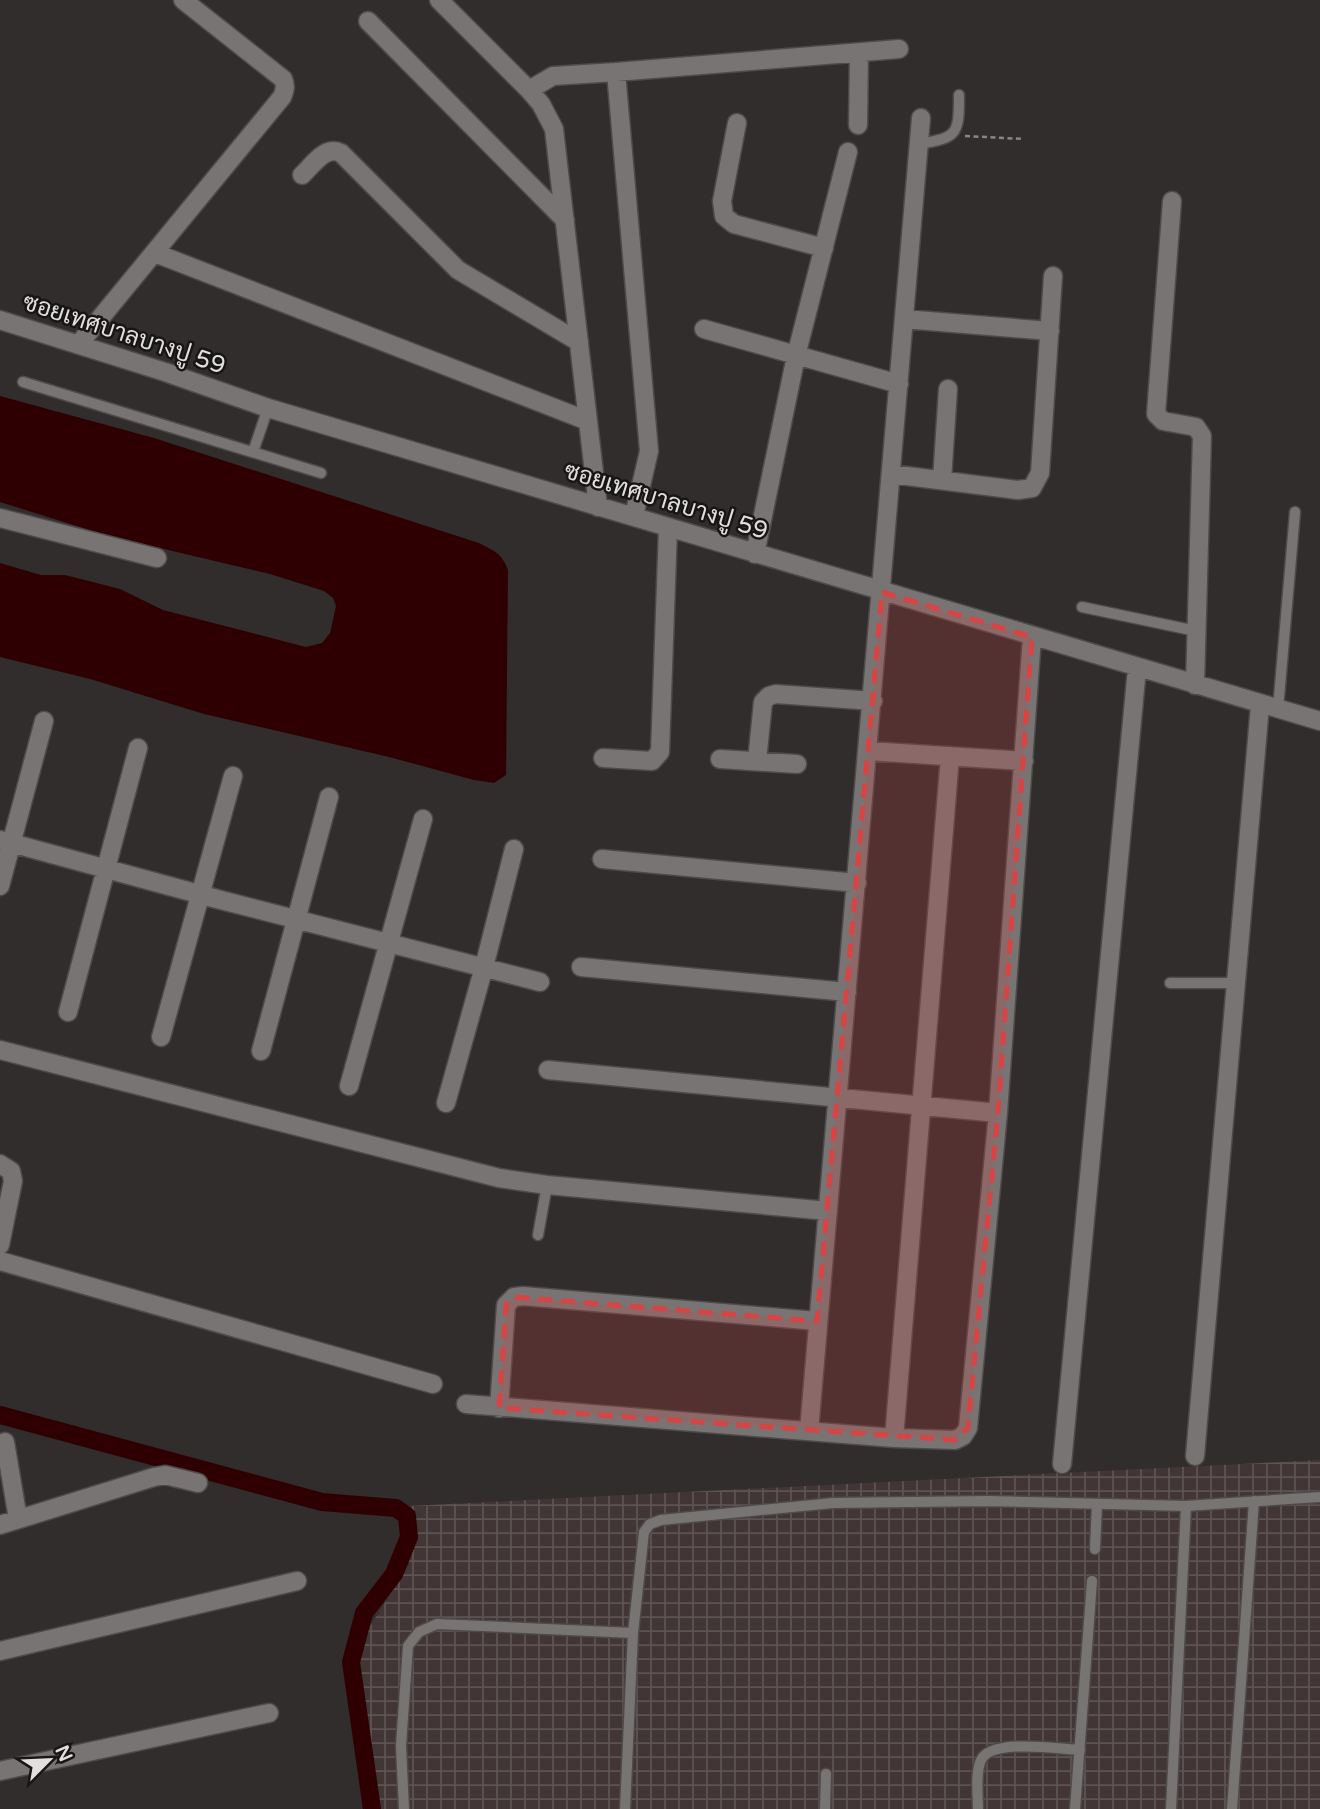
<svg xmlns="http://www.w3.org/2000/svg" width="1320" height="1809" viewBox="0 0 1320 1809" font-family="'Varela Round',Sarabun,sans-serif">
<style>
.industrial{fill:url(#industrial-grid)}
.water{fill:#2e0002}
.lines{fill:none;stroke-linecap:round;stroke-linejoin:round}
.canal{stroke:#2e0002;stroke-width:18}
.lane-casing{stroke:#4d4a49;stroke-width:13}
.street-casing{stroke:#4d4a49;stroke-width:21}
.path{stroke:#898685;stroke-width:2.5;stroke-dasharray:5 3.5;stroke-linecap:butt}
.lane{stroke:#797474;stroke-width:10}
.street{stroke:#797474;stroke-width:18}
.marked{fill:#d84343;fill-opacity:0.2;stroke:#d84343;stroke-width:5;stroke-dasharray:14 9;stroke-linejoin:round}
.labels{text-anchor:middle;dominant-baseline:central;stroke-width:5;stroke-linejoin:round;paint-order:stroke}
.street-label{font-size:24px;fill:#e2dfde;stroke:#171515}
</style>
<defs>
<pattern id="industrial-grid" width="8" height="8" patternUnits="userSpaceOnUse" patternTransform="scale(1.75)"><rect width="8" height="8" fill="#413635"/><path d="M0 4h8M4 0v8" fill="none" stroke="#5c5352"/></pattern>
</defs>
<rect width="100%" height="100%" fill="#312d2c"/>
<!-- industrial -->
<path class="industrial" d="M 1320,1460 L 1320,1809 L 376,1809 L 355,1683 L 365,1634 L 409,1564 L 410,1506 Z"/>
<!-- water -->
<path class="water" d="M 0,396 L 154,438 L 479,543 C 494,551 502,553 508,570 L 506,775 L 494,783 L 474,780 L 389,757 L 204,714 L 90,679 L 0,657 L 0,563 L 41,575 L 65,575 L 120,589 L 163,610 L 306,647 L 322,643 L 330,633 L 336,606 L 333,598 L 324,591 L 270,574 L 109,536 L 0,502 Z"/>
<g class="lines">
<!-- canal -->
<path class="canal" d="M 0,1415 L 322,1502 L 396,1508 L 407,1516 L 409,1537 L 394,1574 L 364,1613 L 351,1662 L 372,1809"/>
<!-- lane casing -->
<g class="lane-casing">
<path id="lane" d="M 918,144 C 958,138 959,134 959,95
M 23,382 L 321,473
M 253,452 L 268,408
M 1082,607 L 1196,631
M 1278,709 L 1295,512
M 1170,983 L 1236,983
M 538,1235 L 547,1185
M 1095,1549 L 1097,1504
M 404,1809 L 401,1746 L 408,1646 L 419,1632 L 437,1624 L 633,1633 L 644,1532 L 650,1524 L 661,1520 L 833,1503 L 989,1501 L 1186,1506
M 625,1809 L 633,1633
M 825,1809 L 826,1774
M 978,1809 C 978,1795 975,1773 981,1760 C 992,1738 1058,1749 1080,1750
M 1075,1809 L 1092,1581
M 1171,1809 L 1186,1506 L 1320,1497
M 1232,1809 L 1254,1501"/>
</g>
<!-- street casing -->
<g class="street-casing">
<path id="street" d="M 439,0 L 529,90 L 541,104 L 554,129 L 598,507
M 368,21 L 565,220
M 529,90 L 553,76 L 616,72
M 737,123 L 722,201 L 724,216 L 734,224 L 824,248
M 858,125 L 859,53
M 302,175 C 313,165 325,145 341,153 L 458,270 L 579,342
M 1172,201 L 1156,414 L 1163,421 L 1196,427 L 1202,436 L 1195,685
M 155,253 L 588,421
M 904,319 L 1050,331
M 0,320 L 165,372 L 268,408 L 1320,721
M 704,329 L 899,384
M 79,344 L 282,97 C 285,90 286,86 283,79 L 183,0
M 891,474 L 1018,490 L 1032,488 L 1040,473 L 1053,276
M 942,480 L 948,389
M 634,516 L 649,451 L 616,72 L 899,49
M 0,518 L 157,558
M 755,554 L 796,356 L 848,152
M 868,751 L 1024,761
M 603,758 L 652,761 L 660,752 L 668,528
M 720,759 L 797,764
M 757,761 L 763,702 L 769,696 L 776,694 L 873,701
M 0,840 L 217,899 L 540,982
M 602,859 L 857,883
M 0,886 L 44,721
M 581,967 L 847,992
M 68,1012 L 138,748
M 161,1037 L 233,776
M 0,1050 L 499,1178 L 547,1185 L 828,1211
M 261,1051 L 329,797
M 548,1070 L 998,1113
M 349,1086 L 423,819
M 446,1103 L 484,967 L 514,849
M 0,1164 L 11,1171 L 13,1181 L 0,1245
M 0,1261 L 433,1384
M 466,1404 L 894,1438 L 955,1440 L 963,1436 L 968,1428 L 998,1113 L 1032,637
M 499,1408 L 506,1305 L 514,1297 L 523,1296 L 817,1321
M 809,1431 L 921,118
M 894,1438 L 950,756
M 5,1442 L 18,1519
M 1195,1456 L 1260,705
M 1062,1464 L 1137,668
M 0,1525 L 154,1477 L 165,1475 L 198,1483
M 0,1651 L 297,1581
M 0,1771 L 269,1713"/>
</g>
<!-- path -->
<path class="path" d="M 965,136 L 1024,139"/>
<!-- lane -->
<use href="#lane" class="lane"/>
<!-- street -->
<use href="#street" class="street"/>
</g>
<!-- marked area -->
<path class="marked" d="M 882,592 L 1032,637 L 998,1113 L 968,1428 L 955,1440 L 499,1408 L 506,1305 L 514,1297 L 817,1321 Z"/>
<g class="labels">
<!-- street labels -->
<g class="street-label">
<text transform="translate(124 334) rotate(18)">ซอยเทศบาลบางปู 59</text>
<text transform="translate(666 501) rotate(17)">ซอยเทศบาลบางปู 59</text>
</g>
</g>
<!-- north arrow -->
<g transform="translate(49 1760) rotate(66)" stroke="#171515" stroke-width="5" paint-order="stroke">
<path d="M0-5L12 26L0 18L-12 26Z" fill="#e2dfde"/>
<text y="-10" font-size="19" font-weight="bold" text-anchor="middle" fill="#e2dfde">N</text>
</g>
</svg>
